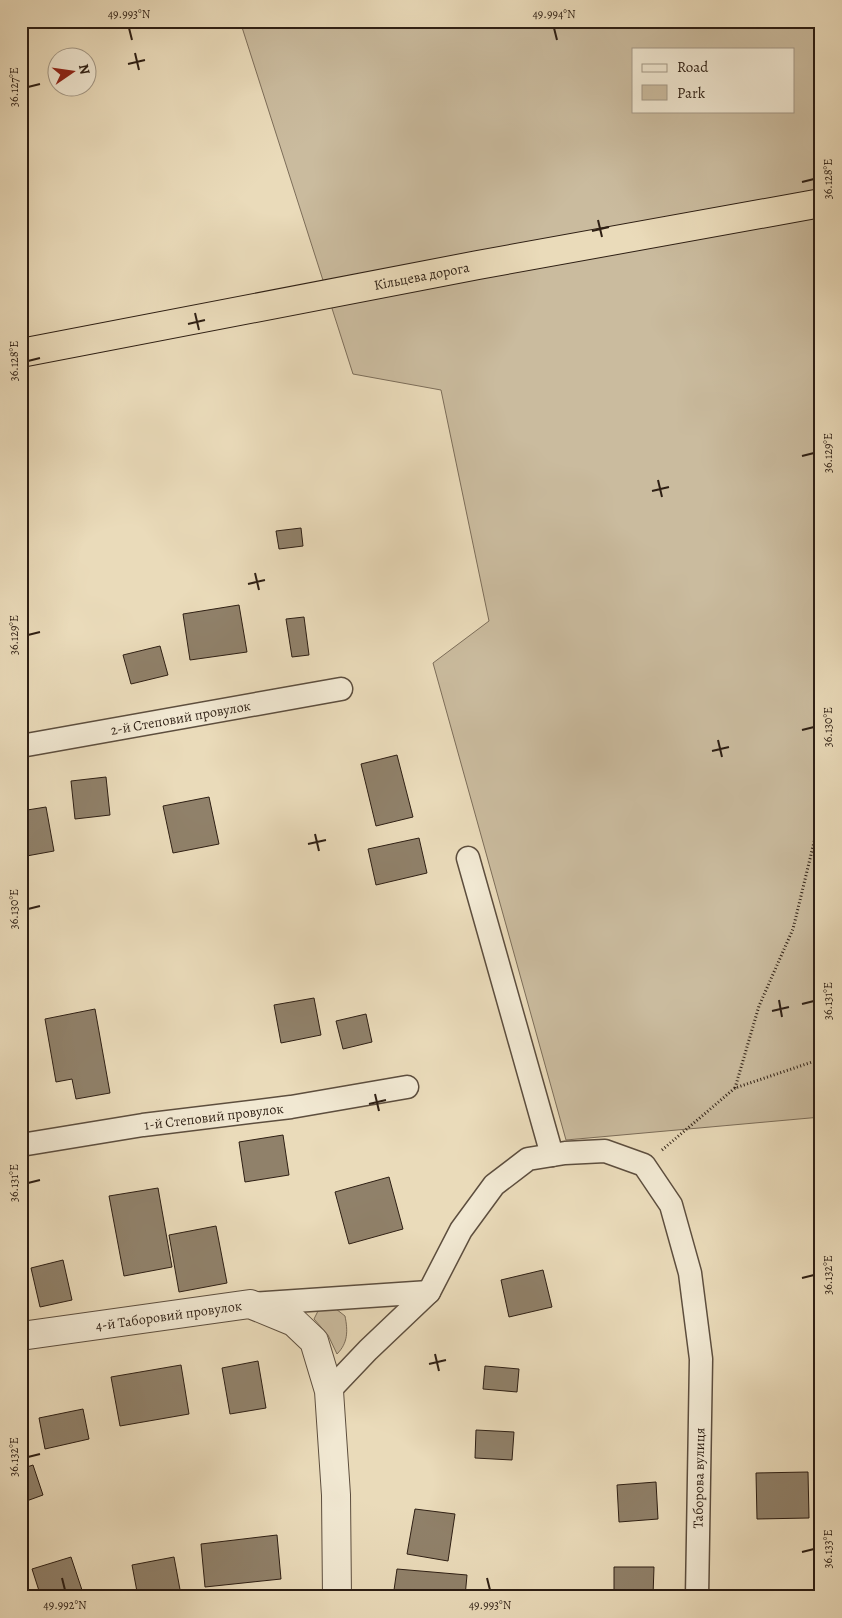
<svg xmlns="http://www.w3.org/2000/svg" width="842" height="1618" viewBox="0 0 842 1618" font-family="Alegreya,serif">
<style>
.green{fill:#cabb9e;stroke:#7c6d59;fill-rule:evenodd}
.building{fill:#90816a;stroke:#2e1f14}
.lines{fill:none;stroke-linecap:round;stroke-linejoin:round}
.minor-casing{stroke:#5d4e3e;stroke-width:25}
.tertiary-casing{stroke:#5d4e3e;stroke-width:30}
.trunk-casing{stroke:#2e1f14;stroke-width:30}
.path{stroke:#2e1f14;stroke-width:3;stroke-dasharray:1 2.5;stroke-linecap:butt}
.minor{stroke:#f1e8d2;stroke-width:22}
.tertiary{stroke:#f1e8d2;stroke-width:28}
.trunk{stroke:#eadbba;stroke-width:28}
.ticks{fill:none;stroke:#2e1f14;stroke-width:2}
.labels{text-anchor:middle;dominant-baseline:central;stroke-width:5;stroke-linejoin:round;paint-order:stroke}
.street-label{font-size:14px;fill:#2e1f14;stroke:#f1e8d2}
.neatline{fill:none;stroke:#2e1f14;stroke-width:2}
.ticks-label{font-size:12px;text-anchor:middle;fill:#2e1f14}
</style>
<rect width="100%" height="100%" fill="#eadbba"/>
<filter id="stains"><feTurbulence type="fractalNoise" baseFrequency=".004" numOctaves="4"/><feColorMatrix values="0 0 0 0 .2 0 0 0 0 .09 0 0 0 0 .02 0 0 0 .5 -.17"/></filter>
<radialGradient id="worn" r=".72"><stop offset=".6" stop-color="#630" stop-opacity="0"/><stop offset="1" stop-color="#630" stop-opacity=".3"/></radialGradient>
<!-- green -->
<path class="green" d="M 240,21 L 821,21 L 821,1117 L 566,1140 L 433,663 L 489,621 L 441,390 L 353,374 ZM 633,49 L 793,49 L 793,111 L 633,111 Z
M 319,1309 L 336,1309 L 345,1316 C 348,1331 348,1343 337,1354 L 328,1335 L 314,1319 Z"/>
<!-- building -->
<path class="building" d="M 301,528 L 303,546 L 279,549 L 276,531 Z
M 239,605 L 247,652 L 190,660 L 183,614 Z
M 304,617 L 309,655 L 292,657 L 286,619 Z
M 160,646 L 168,675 L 131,684 L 123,655 Z
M 21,664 L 26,692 L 21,693 Z
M 397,755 L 413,817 L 376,826 L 361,764 Z
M 106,777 L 110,815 L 75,819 L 71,781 Z
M 209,797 L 219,844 L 173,853 L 163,806 Z
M 46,807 L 54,851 L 21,857 L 21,811 Z
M 419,838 L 427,873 L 376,885 L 368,849 Z
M 314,998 L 321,1035 L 281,1043 L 274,1005 Z
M 95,1009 L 110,1093 L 76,1099 L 72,1079 L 56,1082 L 45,1019 Z
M 366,1014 L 372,1042 L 343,1049 L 336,1021 Z
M 283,1135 L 289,1175 L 245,1182 L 239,1142 Z
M 389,1177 L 403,1229 L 349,1244 L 335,1192 Z
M 158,1188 L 172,1267 L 124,1276 L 109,1196 Z
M 216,1226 L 227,1283 L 179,1292 L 169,1235 Z
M 63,1260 L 72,1300 L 40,1307 L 31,1268 Z
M 543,1270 L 552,1307 L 509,1317 L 501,1280 Z
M 258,1361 L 266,1408 L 230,1414 L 222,1368 Z
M 181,1365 L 189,1414 L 120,1426 L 111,1377 Z
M 485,1366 L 519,1369 L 517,1392 L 483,1389 Z
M 83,1409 L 89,1439 L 45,1449 L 39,1418 Z
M 476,1430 L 514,1432 L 512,1460 L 475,1458 Z
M 33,1465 L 43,1495 L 21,1503 L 21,1469 Z
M 808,1472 L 809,1518 L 757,1519 L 756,1473 Z
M 656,1482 L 658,1519 L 619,1522 L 617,1485 Z
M 415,1509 L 455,1514 L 448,1561 L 407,1554 Z
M 277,1535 L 281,1579 L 205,1587 L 201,1544 Z
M 71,1557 L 84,1596 L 41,1597 L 32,1569 Z
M 174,1557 L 181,1595 L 138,1597 L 132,1565 Z
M 614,1567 L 654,1567 L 653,1596 L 614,1596 Z
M 397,1569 L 467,1575 L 465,1597 L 393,1597 Z"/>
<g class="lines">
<!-- minor casing -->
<g class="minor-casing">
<g id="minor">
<path id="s1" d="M 21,746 L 341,689"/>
<path d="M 468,858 L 552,1155"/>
<path id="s2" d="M 21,1145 L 143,1125 L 291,1107 L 407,1087"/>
<path d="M 251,1304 L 429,1292"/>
<path d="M 329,1391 L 368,1350 L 429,1292 L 461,1230 L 494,1185 L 528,1159 L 565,1153 L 605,1151 L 644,1165 L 671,1205 L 690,1273 L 701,1359 L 697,1597"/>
</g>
</g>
<!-- tertiary casing -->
<g class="tertiary-casing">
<g id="tertiary">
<path id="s3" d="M 21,1336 L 250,1304 L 294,1322 L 314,1341 L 329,1391 L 336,1495 L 337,1597"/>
</g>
</g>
<!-- trunk casing -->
<g class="trunk-casing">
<g id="trunk">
<path id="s4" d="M 21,353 L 478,265 L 821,203"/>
</g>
</g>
<!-- path -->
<path class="path" d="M 735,1088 L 759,1006 L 793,929 L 816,834 L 821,808
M 662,1150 L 735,1088 L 821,1059"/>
<!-- minor -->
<use href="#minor" class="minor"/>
<!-- tertiary -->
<use href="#tertiary" class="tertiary"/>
<!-- trunk -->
<use href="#trunk" class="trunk"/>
</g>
<!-- ticks -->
<path class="ticks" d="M 129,28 L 132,40M 554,28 L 557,40M 135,53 L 139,70M 128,64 L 145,60M 28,87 L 40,84M 802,182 L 814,179M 598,220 L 602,237M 592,231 L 609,227M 195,313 L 199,330M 188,324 L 205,320M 28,361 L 40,358M 802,456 L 814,453M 658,480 L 662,497M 652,491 L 669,487M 255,573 L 259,590M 248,584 L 265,580M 28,635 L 40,632M 802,730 L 814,727M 718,740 L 722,757M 712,751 L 729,747M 315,834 L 319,851M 308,844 L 326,840M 28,909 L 40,906M 779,1000 L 782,1017M 802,1004 L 814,1001M 772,1011 L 789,1007M 375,1094 L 379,1111M 369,1104 L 386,1100M 28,1183 L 40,1180M 802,1278 L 814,1275M 435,1354 L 439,1371M 429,1364 L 446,1360M 28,1457 L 40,1454M 802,1552 L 814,1549M 62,1578 L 65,1590M 487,1578 L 490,1590"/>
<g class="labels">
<!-- street labels -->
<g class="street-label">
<text stroke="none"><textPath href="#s4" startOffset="408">Кільцева дорога</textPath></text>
<text stroke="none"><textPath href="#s1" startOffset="162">2-й Степовий провулок</textPath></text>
<text stroke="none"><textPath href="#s2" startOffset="195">1-й Степовий провулок</textPath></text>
<text stroke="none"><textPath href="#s3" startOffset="149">4-й Таборовий провулок</textPath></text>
<text transform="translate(699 1478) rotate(-89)">Таборова вулиця</text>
</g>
</g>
<!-- margin -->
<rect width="842" height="1618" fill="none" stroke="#eadbba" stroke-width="55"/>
<!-- legend -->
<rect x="632" y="48" width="162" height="65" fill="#f1e8d2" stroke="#a39886"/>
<rect x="642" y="64" width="25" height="8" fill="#f1e8d2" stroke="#a39886"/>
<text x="677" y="72" font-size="15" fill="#2e1f14">Road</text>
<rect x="642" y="85" width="25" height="15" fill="#cabb9e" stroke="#a39886"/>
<text x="677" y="98" font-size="15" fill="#2e1f14">Park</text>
<!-- north arrow -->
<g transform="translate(72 72) rotate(77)"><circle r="24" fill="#f1e8d2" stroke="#a39886"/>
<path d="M0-4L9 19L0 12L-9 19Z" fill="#8f2418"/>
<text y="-8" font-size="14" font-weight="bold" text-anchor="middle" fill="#2e1f14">N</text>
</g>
<rect x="28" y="28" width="786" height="1562" class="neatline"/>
<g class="ticks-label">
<text x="129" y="18">49.993°N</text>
<text x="554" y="18">49.994°N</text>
<text transform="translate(14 87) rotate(-90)" y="4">36.127°E</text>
<text transform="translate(828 179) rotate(-90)" y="4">36.128°E</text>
<text transform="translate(14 361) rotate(-90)" y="4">36.128°E</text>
<text transform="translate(828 453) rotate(-90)" y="4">36.129°E</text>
<text transform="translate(14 635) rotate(-90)" y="4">36.129°E</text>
<text transform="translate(828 727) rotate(-90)" y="4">36.130°E</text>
<text transform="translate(14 909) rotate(-90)" y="4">36.130°E</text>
<text transform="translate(828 1001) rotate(-90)" y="4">36.131°E</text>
<text transform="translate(14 1183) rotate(-90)" y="4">36.131°E</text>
<text transform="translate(828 1275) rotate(-90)" y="4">36.132°E</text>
<text transform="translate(14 1457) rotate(-90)" y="4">36.132°E</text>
<text transform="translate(828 1549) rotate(-90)" y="4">36.133°E</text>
<text x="65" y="1609">49.992°N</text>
<text x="490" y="1609">49.993°N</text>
</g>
<rect width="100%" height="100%" filter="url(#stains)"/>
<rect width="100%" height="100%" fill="url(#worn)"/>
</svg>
